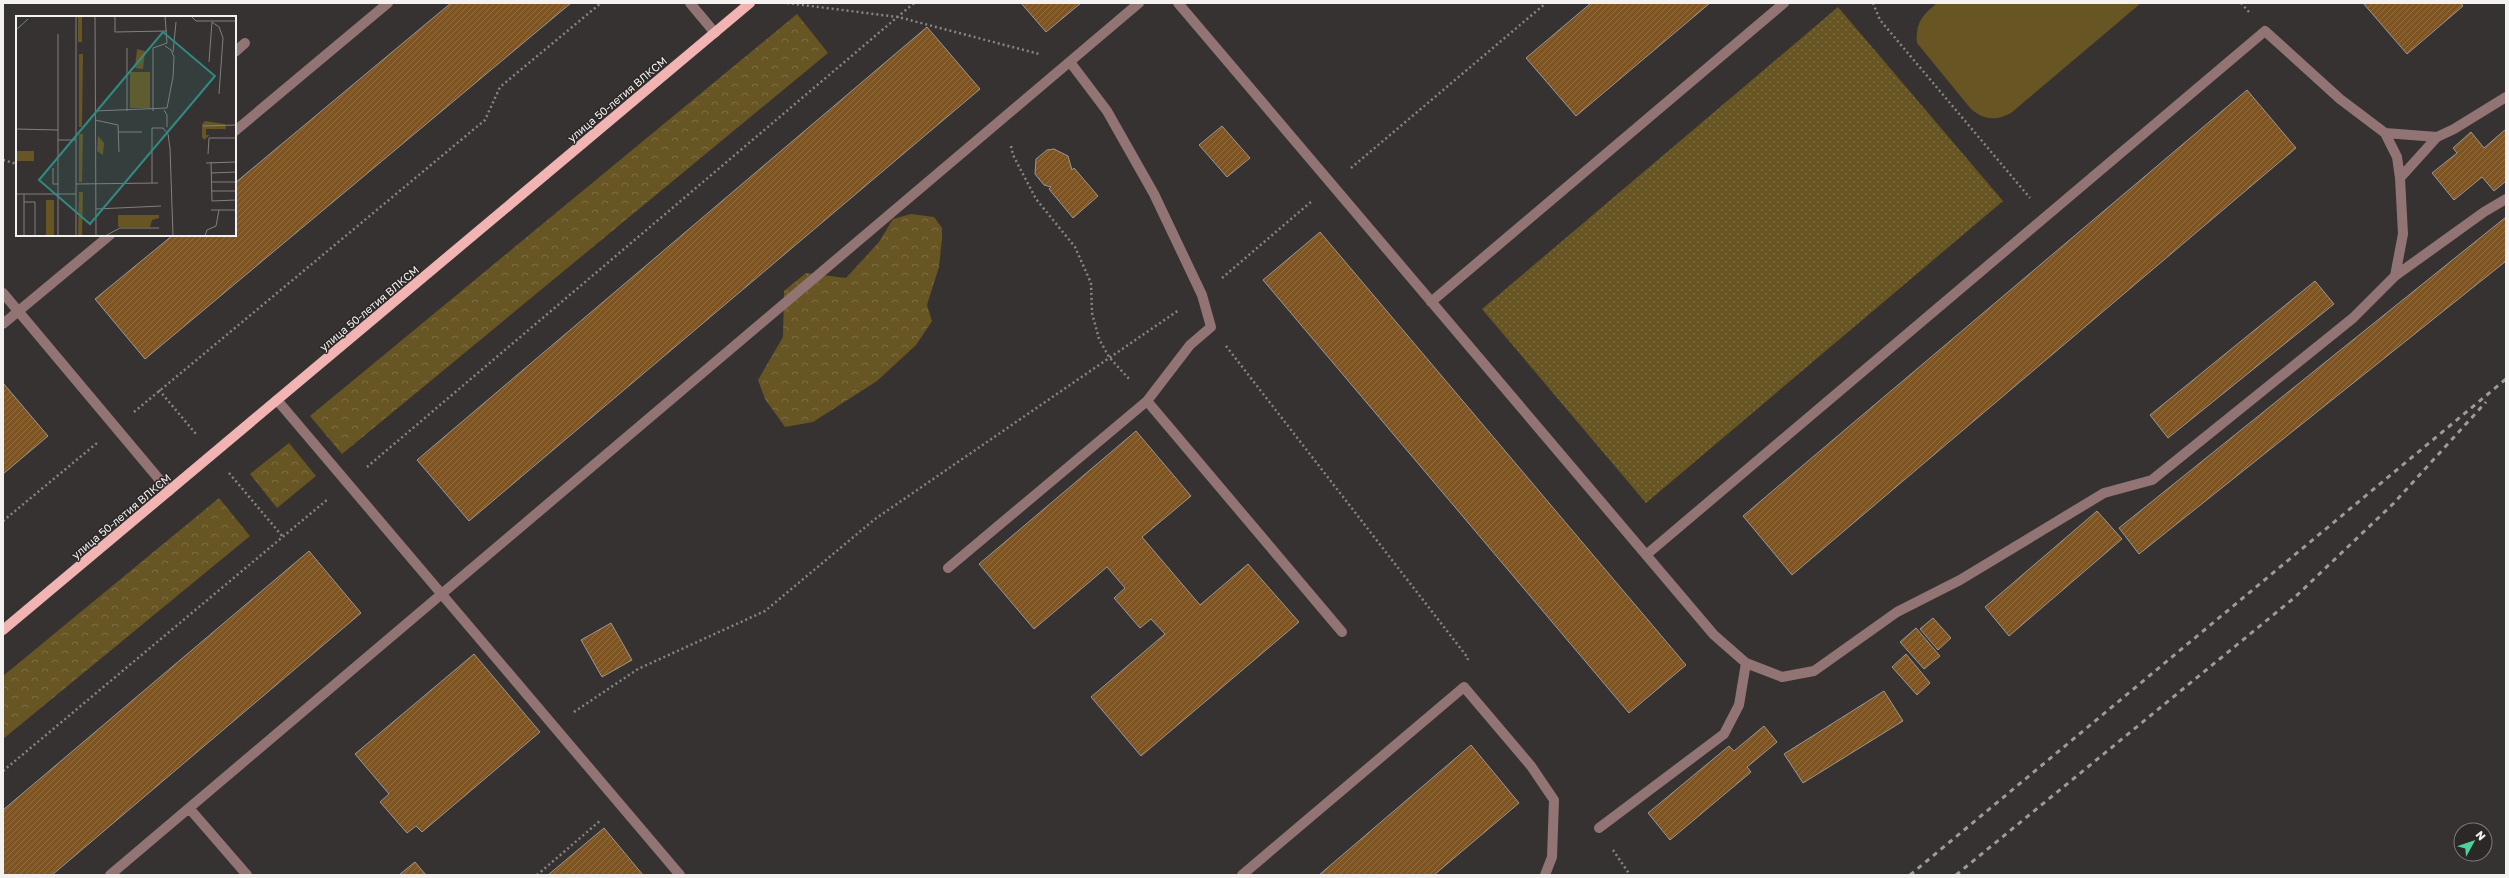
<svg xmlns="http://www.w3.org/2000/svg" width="2509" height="878" viewBox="0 0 2509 878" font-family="'Golos Text',sans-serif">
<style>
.grass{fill:#675623}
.forest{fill:url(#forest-crowns)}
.park{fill:url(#park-dots)}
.building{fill:url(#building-hatch);stroke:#9a9794}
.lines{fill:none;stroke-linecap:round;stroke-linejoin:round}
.path{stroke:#888584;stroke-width:2.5;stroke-dasharray:2 3;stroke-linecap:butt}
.minor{stroke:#927474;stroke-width:10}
.major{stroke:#f2b4b3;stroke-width:10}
.rail{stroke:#9d9a99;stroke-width:3;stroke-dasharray:5 5;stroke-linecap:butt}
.labels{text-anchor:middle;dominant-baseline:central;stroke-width:3;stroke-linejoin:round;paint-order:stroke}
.street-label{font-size:11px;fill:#f4f2f1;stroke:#2c2827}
.inset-road{fill:none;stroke:#827f7e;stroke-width:1}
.view{fill:#318982;fill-opacity:0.15;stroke:#318982;stroke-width:2}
.inset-edge{fill:none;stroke:#f4f2f1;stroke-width:2}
</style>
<defs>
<pattern id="forest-crowns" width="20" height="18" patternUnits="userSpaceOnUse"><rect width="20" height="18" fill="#675623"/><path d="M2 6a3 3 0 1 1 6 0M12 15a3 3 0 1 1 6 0" fill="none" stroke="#7d6f43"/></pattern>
<pattern id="park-dots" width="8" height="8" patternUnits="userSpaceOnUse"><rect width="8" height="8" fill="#675623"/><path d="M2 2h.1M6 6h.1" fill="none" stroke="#7d6f43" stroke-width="1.8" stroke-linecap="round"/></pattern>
<pattern id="building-hatch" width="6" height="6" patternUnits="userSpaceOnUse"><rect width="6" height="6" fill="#7e5423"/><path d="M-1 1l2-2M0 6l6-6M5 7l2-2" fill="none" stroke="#916d43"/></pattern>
</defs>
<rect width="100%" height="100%" fill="#363231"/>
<!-- grass -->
<path class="grass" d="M 1937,3 L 2141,3 L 2011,113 C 1996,121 1984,120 1971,109 L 1917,43 C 1915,24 1922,15 1937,3 Z"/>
<!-- forest -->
<path class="forest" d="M 797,14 L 828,53 L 342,454 L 310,416 Z
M 911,214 L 934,217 L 942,228 L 942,239 L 939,267 L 927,305 L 932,321 L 916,345 L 877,381 L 813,422 L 785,427 L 765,399 L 758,380 L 783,337 L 784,291 L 806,273 L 846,278 L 879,242 L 893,219 Z
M 289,443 L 316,476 L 277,508 L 250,474 Z
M 219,498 L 250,536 L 3,739 L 3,676 Z"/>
<!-- park -->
<path class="park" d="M 1838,7 L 2003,201 L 1646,503 L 1482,309 Z"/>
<!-- building -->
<path class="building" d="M 451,3 L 571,3 L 145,359 L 95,299 L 173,235 L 235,235 L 235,183 Z
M 1021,3 L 1081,3 L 1046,32 Z
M 1591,3 L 1710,3 L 1576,116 L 1526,58 Z
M 2363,3 L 2461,3 L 2463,6 L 2407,54 Z
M 927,27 L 980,89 L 469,521 L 417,460 Z
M 2247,90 L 2296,148 L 1792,575 L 1743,516 Z
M 1222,126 L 1250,158 L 1227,177 L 1199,145 Z
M 2506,129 L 2506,181 L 2494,191 L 2482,177 L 2454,200 L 2432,173 L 2457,153 L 2453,148 L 2471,132 L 2484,148 Z
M 1054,149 L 1068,156 L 1072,170 L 1074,168 L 1098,196 L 1073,218 L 1049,189 L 1051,187 L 1044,185 L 1035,174 L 1036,159 L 1047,150 Z
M 2506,217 L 2506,261 L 2139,554 L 2119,528 Z
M 1320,232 L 1686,665 L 1629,713 L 1263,280 Z
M 2315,281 L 2334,304 L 2168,438 L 2150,415 Z
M 3,383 L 48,436 L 3,474 Z
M 1136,431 L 1191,496 L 1142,537 L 1200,605 L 1248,564 L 1299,622 L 1141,756 L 1091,697 L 1165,634 L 1151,619 L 1140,628 L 1114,598 L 1125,588 L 1107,567 L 1034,629 L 979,564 Z
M 2097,511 L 2122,539 L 2009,636 L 1985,607 Z
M 309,551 L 361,613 L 52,875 L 3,875 L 3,810 Z
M 1933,618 L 1951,638 L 1938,650 L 1920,629 Z
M 611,623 L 632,660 L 602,677 L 581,640 Z
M 1916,628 L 1940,656 L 1924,669 L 1900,642 Z
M 474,654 L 540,732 L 422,832 L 416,826 L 407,833 L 380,802 L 389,794 L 355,754 Z
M 1906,654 L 1930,683 L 1917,695 L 1892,667 Z
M 1884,691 L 1903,721 L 1803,783 L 1784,754 Z
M 1764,726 L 1777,742 L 1747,767 L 1751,772 L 1670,840 L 1648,813 L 1729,746 L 1734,751 Z
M 1471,745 L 1519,803 L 1434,875 L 1319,875 Z
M 604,828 L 643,875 L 548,875 Z
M 415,862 L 426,875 L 399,875 Z"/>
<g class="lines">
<!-- path -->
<path class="path" d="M 787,3 L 898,17 L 1039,54
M 1873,3 L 1880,20 L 2030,198
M 2241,3 L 2249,12
M 1011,146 L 1013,155 L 1036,199 L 1075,247 L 1091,283 L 1092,313 L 1099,339 L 1109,357 L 1130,380
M 3,160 L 17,164
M 1351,168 L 1546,3
M 1222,278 L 1312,201
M 1226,346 L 1468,658 L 1467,663
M 159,390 L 196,434
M 134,412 L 485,120 L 500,87 L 601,3
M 367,467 L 914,3
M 229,473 L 283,537
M 3,521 L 97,443
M 574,712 L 638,669 L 765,611 L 875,519 L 1179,310
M 3,771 L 328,499
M 1613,850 L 1630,875
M 537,875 L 601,820"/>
<!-- minor -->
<path class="minor" d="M 690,3 L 715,33
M 1178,3 L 1714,635 L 1746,663 L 1782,677 L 1814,671 L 1897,612 L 1960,580 L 2104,493 L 2152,480 L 2353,318 L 2395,276 L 2403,234 L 2400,178 L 2397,157 L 2385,133
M 235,52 L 245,43
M 235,131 L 388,3
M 2400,178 L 2437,137
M 2395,276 L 2484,212 L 2506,199
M 3,293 L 169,491
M 1431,302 L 1784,3
M 3,324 L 110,235
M 277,400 L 680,875
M 1147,401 L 1342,632
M 1646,555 L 2265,31 L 2340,99 L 2385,133 L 2437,137 L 2454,129 L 2506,97
M 948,568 L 1147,401 L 1190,345 L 1211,327 L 1202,295 L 1154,194 L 1107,111 L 1070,62
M 189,808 L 247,875
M 1599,828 L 1724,734 L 1739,705 L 1746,663
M 110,875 L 1139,3
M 1242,875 L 1464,687 L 1531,766 L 1554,800 L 1552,857 L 1545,875"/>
<!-- major -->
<path class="major" d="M 3,630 L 750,3"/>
<!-- rail -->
<path class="rail" d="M 1910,875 L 2506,379
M 1956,875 L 2294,598 L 2394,503 L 2486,402"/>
</g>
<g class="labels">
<!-- street labels -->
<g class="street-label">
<text transform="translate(617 99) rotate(-40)">улица 50-летия ВЛКСМ</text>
<text transform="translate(369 308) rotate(-40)">улица 50-летия ВЛКСМ</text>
<text transform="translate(121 516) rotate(-40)">улица 50-летия ВЛКСМ</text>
</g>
</g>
<!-- overview -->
<g transform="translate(16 16)">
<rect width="220" height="220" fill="#363231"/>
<path d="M 121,33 L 129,35 L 127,53 L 119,52 ZM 1,135 L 18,135 L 18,145 L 1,145 ZM 102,199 L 143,199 L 143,202 L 136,204 L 134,211 L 102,211 Z" fill="#675623"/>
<path d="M 62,0 L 66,0 L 66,26 L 62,26 ZM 63,38 L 67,38 L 66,111 L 63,111 ZM 189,105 L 209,108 L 210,113 L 190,113 L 190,119 L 194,119 L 188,124 L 186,121 L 186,108 ZM 63,118 L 67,118 L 66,166 L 63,166 ZM 82,120 L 88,127 L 87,139 L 81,135 ZM 63,176 L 67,176 L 66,220 L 62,220 Z" fill="#675623"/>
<path d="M 114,56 L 134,56 L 134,92 L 114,92 ZM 30,184 L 38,184 L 38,220 L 30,220 Z" fill="#675623"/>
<path class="inset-road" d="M 60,0 L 60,220M 79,0 L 80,220M 99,0 L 99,16 L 151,15M 175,0 L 180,5 L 220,5M 0,14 L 12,3M 111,32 L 111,95M 157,36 L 160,6M 193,46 L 196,6 L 203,11 L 207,22 L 203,78M 148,94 L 151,99 L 151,111M 79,95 L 151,92 L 157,61 L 158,41 L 155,34 L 149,30M 137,95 L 137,32 L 151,27 L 149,0M 79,104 L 102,109 L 103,136M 187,110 L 220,109M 0,113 L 42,114M 103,116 L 126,116M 42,124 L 60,124M 192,138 L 193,122 L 220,122M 195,146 L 196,185 L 220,184M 190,147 L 220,146M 37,152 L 37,168 L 42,168M 195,157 L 220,156M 195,166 L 220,166M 136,167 L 136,112 L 147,112 L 152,118 L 154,132 L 157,220M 60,168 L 142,167M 195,175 L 220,175M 0,178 L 60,178M 8,186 L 19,186 L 19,220M 80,193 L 145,190M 195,194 L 220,194M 8,220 L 8,178M 42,220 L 42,18M 89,220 L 104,212 L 143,212M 189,220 L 191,214 L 200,210 L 203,194"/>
<path class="view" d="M 147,16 L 199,60 L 74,208 L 23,164 Z"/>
<rect width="220" height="220" class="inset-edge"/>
</g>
<!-- border -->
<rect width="2509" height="878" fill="none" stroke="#f4f2f1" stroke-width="8"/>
<!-- north arrow -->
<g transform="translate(2473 842) rotate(50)"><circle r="19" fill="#2c2827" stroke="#7c7978"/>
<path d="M0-3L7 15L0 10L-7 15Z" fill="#4cd39a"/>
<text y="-6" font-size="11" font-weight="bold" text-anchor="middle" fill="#f4f2f1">N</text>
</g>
</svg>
